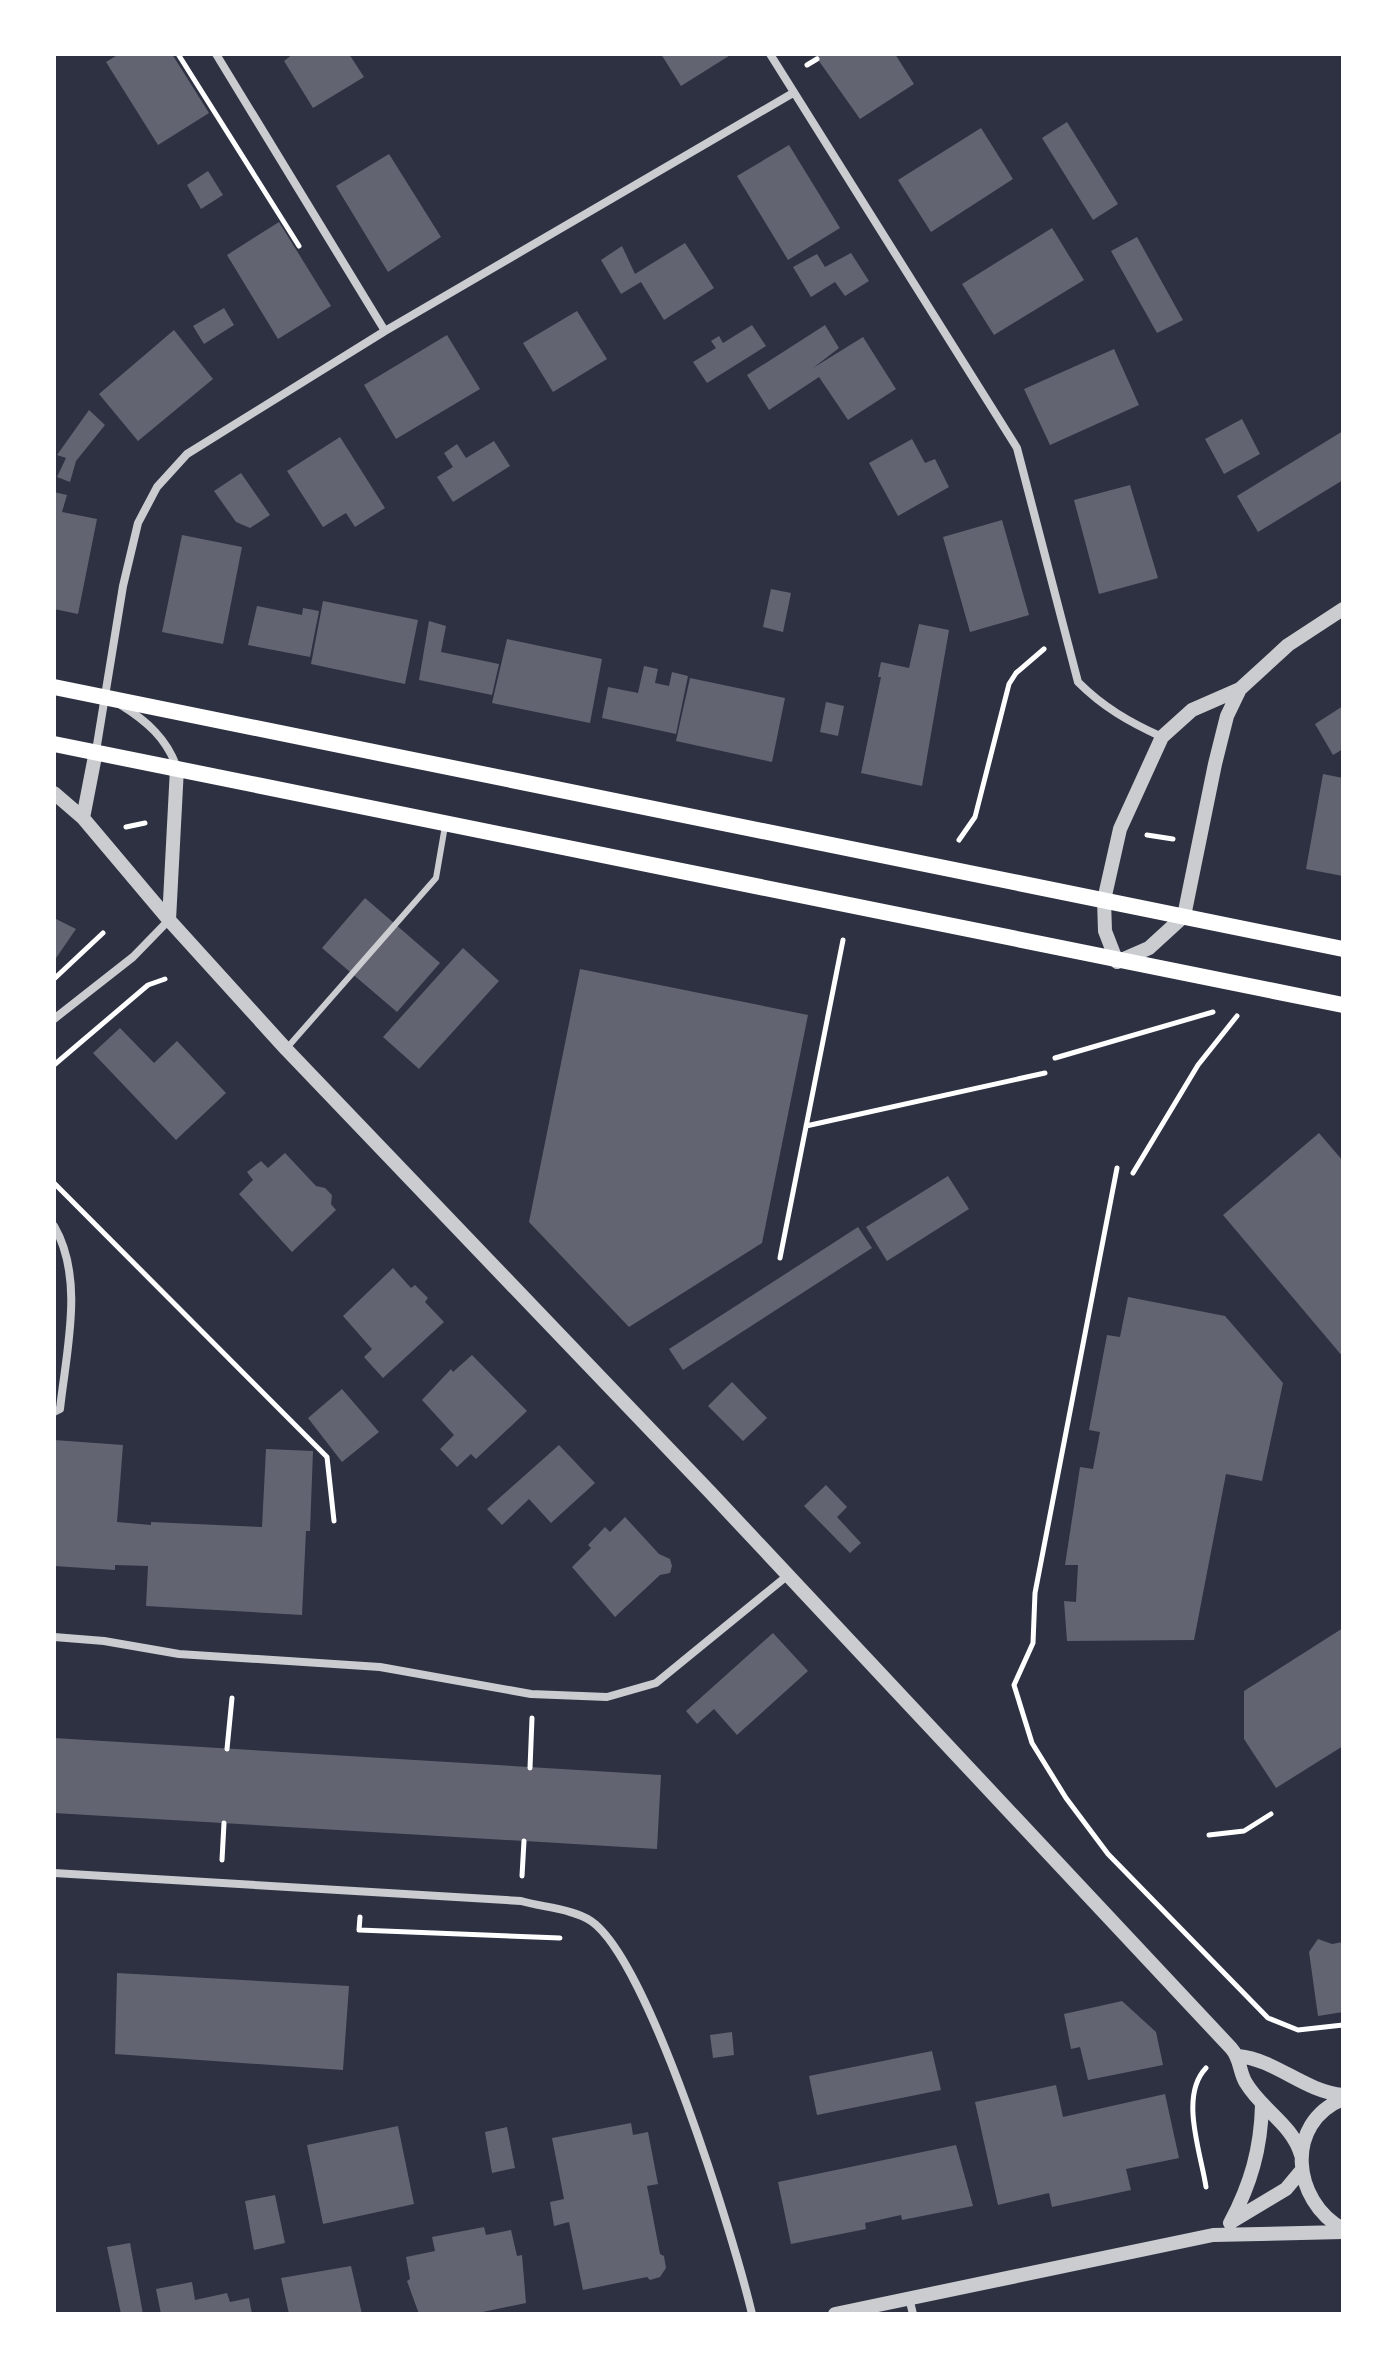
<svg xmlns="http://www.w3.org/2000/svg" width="1397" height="2368" viewBox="0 0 1397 2368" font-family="'IBM Plex Serif',serif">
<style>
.building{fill:#626471}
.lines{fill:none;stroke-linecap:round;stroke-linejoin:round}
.path{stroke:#fff;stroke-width:5}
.service{stroke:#caccd0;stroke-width:6}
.minor{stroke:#caccd0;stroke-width:8}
.tertiary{stroke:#caccd0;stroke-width:14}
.secondary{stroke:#fff;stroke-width:16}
</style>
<rect width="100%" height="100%" fill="#2d3142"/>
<!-- building -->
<path class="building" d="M 119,54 L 172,54 L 209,113 L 158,145 L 106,62 Z
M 293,54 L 349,54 L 364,77 L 313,108 L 284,61 Z
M 661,54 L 732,54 L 681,86 Z
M 814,54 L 895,54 L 914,84 L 860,119 Z
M 1067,122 L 1118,204 L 1093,220 L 1042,138 Z
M 981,128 L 1013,179 L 931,232 L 898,180 Z
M 789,145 L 840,228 L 788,260 L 737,176 Z
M 389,154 L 441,237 L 388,272 L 336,186 Z
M 208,171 L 223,195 L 201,209 L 187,185 Z
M 279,222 L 331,306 L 278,339 L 227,255 Z
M 1052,228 L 1084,280 L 994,335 L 962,284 Z
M 1137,237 L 1183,320 L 1157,333 L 1111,251 Z
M 685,243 L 714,288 L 664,320 L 641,282 L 621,294 L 601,260 L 622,246 L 635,274 Z
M 851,253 L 869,281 L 845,296 L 835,282 L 811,297 L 793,267 L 817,254 L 825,267 Z
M 224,308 L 234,325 L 204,344 L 193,326 Z
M 577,311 L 607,359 L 553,392 L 523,343 Z
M 752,325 L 766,346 L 707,383 L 693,362 L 716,348 L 711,341 L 719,336 L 723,343 Z
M 825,325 L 839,348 L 813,368 L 863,337 L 896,389 L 848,420 L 819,377 L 769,410 L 747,375 Z
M 174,330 L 213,379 L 138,441 L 99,394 Z
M 447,335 L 480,389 L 396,439 L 364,385 Z
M 1114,349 L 1139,405 L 1050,445 L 1024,389 Z
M 89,410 L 105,425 L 76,461 L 70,482 L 57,477 L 66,458 L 57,455 Z
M 1242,419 L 1260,454 L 1224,474 L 1205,439 Z
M 1343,431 L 1343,480 L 1258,532 L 1237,496 Z
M 340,437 L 385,508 L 355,527 L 346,513 L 323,527 L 287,471 Z
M 912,439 L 925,463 L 935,459 L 949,487 L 898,516 L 869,463 Z
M 494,441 L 510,466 L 453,502 L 437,477 L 453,467 L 444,453 L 457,444 L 466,458 Z
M 241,473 L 270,515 L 250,528 L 236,522 L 214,491 Z
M 1130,485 L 1158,578 L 1099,594 L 1074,500 Z
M 54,492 L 67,495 L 62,512 L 97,519 L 78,614 L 54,609 Z
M 1002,520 L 1029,615 L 970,632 L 943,537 Z
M 182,535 L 242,547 L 223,644 L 162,632 Z
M 771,589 L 791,593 L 783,632 L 763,627 Z
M 323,601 L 418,620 L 405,684 L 311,664 Z
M 257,606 L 302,615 L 303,608 L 319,611 L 310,657 L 248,645 Z
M 429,621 L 446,626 L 441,652 L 499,664 L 492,695 L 419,680 Z
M 919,624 L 949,630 L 922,786 L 861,773 L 881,677 L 878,677 L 881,662 L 909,668 Z
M 507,639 L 602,659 L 590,723 L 492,703 Z
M 644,666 L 658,669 L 655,683 L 669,686 L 672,672 L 688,676 L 676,734 L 602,718 L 608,687 L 638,693 Z
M 690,678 L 785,698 L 772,762 L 676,741 Z
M 826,702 L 844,706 L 838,736 L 820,732 Z
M 1343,706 L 1343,749 L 1333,755 L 1315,724 Z
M 1323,774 L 1343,778 L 1343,876 L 1306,869 Z
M 365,898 L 440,963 L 397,1012 L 322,948 Z
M 54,918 L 76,929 L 54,961 Z
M 463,948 L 499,981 L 419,1069 L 383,1037 Z
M 580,969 L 808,1015 L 762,1243 L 629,1327 L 529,1222 Z
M 120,1028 L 154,1063 L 177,1041 L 226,1093 L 176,1140 L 93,1053 Z
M 1319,1133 L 1343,1161 L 1343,1357 L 1223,1215 Z
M 285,1153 L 316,1186 L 325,1188 L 332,1195 L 331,1204 L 336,1210 L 292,1252 L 239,1194 L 253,1180 L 247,1172 L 261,1161 L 268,1168 Z
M 948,1176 L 969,1209 L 887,1261 L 866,1227 Z
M 858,1227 L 872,1248 L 683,1370 L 669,1349 Z
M 393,1268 L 411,1288 L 415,1285 L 428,1298 L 425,1302 L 444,1322 L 383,1378 L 364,1357 L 372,1349 L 343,1316 Z
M 1128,1297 L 1225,1316 L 1283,1383 L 1262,1481 L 1226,1474 L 1194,1640 L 1067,1641 L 1064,1601 L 1076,1602 L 1078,1565 L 1065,1565 L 1080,1467 L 1093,1469 L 1100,1432 L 1089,1430 L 1107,1335 L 1120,1337 Z
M 472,1355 L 527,1411 L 476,1459 L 471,1454 L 457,1467 L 440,1449 L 454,1435 L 422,1400 L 451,1369 L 453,1372 Z
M 732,1382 L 767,1418 L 743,1441 L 708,1406 Z
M 342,1389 L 379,1432 L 342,1462 L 308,1418 Z
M 54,1440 L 123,1445 L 117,1522 L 151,1525 L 151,1522 L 262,1527 L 266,1449 L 313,1451 L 310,1531 L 306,1531 L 302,1615 L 146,1606 L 148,1566 L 115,1565 L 115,1570 L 54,1566 Z
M 559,1445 L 595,1483 L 551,1523 L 529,1499 L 502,1525 L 487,1509 Z
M 826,1485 L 847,1507 L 837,1517 L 861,1543 L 850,1553 L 804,1506 Z
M 625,1517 L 659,1554 L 670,1559 L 672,1566 L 670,1573 L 660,1575 L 615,1617 L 572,1567 L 591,1548 L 588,1545 L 605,1527 L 610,1532 Z
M 1343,1628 L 1343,1746 L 1276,1788 L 1244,1739 L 1244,1691 Z
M 773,1633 L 808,1671 L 737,1735 L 714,1709 L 697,1724 L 686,1711 Z
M 54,1738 L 661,1775 L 657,1849 L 54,1813 Z
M 1318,1939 L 1332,1944 L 1343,1942 L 1343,2012 L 1318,2016 L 1309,1952 Z
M 117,1973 L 349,1986 L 343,2070 L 115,2054 Z
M 1122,2001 L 1156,2032 L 1163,2065 L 1088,2080 L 1080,2047 L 1071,2049 L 1064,2014 Z
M 732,2032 L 734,2055 L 713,2058 L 710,2035 Z
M 932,2051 L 941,2090 L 817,2115 L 809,2076 Z
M 1056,2085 L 1063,2117 L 1165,2094 L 1179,2158 L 1126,2169 L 1131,2190 L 1052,2207 L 1049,2193 L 998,2205 L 975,2102 Z
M 631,2123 L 633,2135 L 648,2132 L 658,2184 L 647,2186 L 660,2254 L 664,2256 L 666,2268 L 660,2277 L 650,2280 L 647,2277 L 583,2290 L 569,2222 L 554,2226 L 550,2202 L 564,2199 L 552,2138 Z
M 398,2126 L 414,2204 L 323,2224 L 307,2145 Z
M 507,2127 L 515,2168 L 492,2173 L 485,2132 Z
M 956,2145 L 973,2206 L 902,2220 L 901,2215 L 865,2223 L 866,2229 L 791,2244 L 778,2182 Z
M 275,2195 L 285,2243 L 254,2250 L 245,2201 Z
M 484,2227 L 486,2235 L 511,2230 L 517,2256 L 522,2255 L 526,2303 L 473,2314 L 419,2314 L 407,2281 L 410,2279 L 406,2257 L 435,2251 L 432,2237 Z
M 130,2243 L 143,2314 L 121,2314 L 107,2247 Z
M 351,2266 L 362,2314 L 289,2314 L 281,2278 Z
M 192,2282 L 195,2300 L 227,2293 L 230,2302 L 249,2298 L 252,2314 L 161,2314 L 156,2289 Z"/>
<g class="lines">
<!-- path -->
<path class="path" d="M 178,54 L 299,246
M 807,65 L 817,59
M 126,827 L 145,823
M 1147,835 L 1173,839
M 959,840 L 975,817 L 1009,684 L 1016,673 L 1044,649
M 54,979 L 103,933
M 1055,1058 L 1213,1012
M 54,1065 L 148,985 L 165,979
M 806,1126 L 1045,1073
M 1117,1168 L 1035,1593 L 1033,1643 L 1014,1685 L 1032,1743 L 1066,1798 L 1108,1854 L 1268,2018 L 1298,2030 L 1343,2025
M 1133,1173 L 1198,1065 L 1237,1016
M 54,1183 L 327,1457 L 334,1521
M 780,1258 L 843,940
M 227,1749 L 232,1698
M 530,1768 L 532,1718
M 1209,1835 L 1244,1831 L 1271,1814
M 222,1860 L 224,1823
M 522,1876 L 524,1841
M 360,1917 L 359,1930 L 560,1938
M 1206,2187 C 1201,2153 1179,2096 1206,2068"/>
<!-- service -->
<path class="service" d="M 286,1049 L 436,878 L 445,826"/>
<!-- minor -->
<path class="minor" d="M 216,54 L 385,331
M 770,54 L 1017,448 L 1078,682 C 1103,707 1129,722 1162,737
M 121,705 C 147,721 167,739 177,768
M 96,751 L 123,586 L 138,523 L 157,487 L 187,454 L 385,331 L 793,93
M 54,1019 L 133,957 L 169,920
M 54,1226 C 85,1279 66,1352 60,1409 L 54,1412
M 54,1637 L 104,1641 L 179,1654 L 380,1667 L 531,1694 L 607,1697 L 656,1683 L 787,1576
M 54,1873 L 521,1901 C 541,1907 574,1909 591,1921 C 649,1960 734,2238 752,2314
M 909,2298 L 913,2314"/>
<!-- tertiary -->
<path class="tertiary" d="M 1240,689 L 1227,716 L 1215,764 L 1184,916 L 1149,948 L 1117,962 L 1105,931 L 1104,900 L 1120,829 L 1162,737 L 1192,710 L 1240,689 L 1288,645 L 1343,609
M 54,793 L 83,818 L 169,920 L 286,1049 L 710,1492 L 1231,2048 C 1241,2059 1239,2072 1246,2083 C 1262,2110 1293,2125 1301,2155
M 83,818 L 96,751
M 169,920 L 177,768
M 1238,2056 C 1277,2060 1303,2091 1343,2095
M 1343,2099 C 1284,2123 1292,2201 1343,2229
M 1231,2222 L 1286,2189 L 1301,2171
M 1230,2223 C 1251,2184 1261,2148 1262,2105
M 835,2314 L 1213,2235 L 1343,2232"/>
<!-- secondary -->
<path class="secondary" d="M 54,687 L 1343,949
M 54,744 L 1343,1005"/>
</g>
<!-- border -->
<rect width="1397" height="2368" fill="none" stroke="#ffffff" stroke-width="112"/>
</svg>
